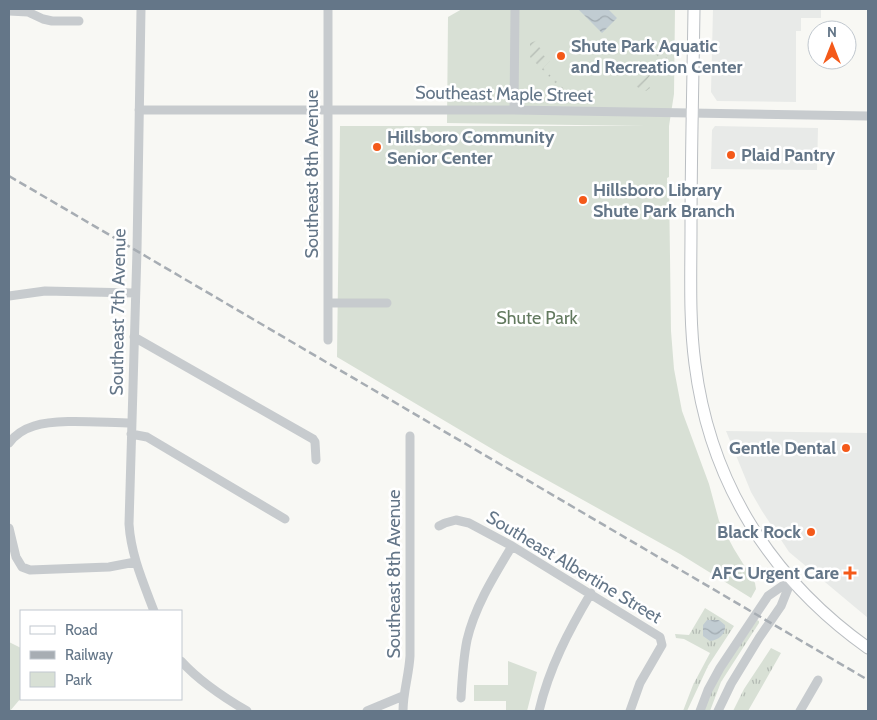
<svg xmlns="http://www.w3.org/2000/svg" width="877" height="720" viewBox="0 0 877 720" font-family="Cabin,sans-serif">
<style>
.built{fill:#e8eae8}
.grass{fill:url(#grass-tufts)}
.park{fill:#d8e0d5}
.garden{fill:url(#garden-furrows)}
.water{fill:url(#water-waves)}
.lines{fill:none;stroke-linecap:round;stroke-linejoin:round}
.major-casing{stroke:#babec2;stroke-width:13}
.minor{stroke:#c7cbce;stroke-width:9}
.major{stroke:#fff;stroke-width:11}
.rail{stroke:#a7adb3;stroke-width:2.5;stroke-dasharray:8 4;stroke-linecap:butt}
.poi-dot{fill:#f45919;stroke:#fff;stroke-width:2}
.labels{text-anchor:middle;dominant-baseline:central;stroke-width:5;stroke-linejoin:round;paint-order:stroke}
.poi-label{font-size:18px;font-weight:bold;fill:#647688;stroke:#fff;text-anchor:start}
.street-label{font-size:18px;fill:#647688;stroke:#fff}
.park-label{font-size:18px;fill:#637a5f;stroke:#fff}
</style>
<defs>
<pattern id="grass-tufts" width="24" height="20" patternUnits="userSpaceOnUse" patternTransform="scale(1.25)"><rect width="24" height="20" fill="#d8e0d5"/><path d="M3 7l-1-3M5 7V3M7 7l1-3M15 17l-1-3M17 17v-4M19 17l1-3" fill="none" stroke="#b3bab3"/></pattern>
<pattern id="garden-furrows" width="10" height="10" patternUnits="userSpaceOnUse" patternTransform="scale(1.25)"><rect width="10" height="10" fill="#d8e0d5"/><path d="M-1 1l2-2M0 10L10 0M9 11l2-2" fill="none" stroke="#b3bab3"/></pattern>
<pattern id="water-waves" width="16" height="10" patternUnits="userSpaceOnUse" patternTransform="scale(1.25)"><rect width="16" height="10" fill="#c1ccd2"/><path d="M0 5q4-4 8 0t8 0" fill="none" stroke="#a0aab0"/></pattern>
</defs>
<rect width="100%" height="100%" fill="#f8f8f4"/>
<!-- built -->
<path class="built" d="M 713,9 L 821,9 L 821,18 L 801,18 L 801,31 L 796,31 L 796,102 L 717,101 L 711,92 Z
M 715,126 L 818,128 L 817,170 L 711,169 L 712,130 Z
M 726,431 L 868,433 L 868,618 L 789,552 L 762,511 L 751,492 Z"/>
<!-- grass -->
<path class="grass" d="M 705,608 L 734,626 L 708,666 L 687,711 L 683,711 L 693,685 L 710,653 L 684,639 L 676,638 L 675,634 L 689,635 Z
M 757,620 L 759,621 L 759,623 L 721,682 L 710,711 L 703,711 L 713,685 Z
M 771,648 L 781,653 L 748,711 L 733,711 L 744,689 Z"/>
<!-- park -->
<path class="park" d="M 462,9 L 675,9 L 674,94 L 669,126 L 669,177 L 667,178 L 667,182 L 669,182 L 671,331 L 674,369 L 682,411 L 709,484 L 719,521 L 734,549 L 755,583 L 756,589 L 751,598 L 680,554 L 504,456 L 337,357 L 340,126 L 645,126 L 447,123 L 448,17 Z
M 9,642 L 21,648 L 21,698 L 10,711 L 9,711 Z
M 508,661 L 537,672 L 527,711 L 506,711 L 506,701 L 474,701 L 474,685 L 508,685 Z"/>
<!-- garden -->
<path class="garden" d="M 541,39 L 536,44 L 544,52 L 542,54 L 550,61 L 543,68 L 568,93 L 571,90 L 589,94 L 589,95 L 567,95 L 530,57 L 530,43 Z
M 659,49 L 667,58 C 661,68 650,72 646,82 L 650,88 L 646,91 L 642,91 L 634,84 L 644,74 L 643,72 L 658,57 L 655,53 Z"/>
<!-- water -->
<path class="water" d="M 578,9 L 608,9 L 617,18 L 602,33 Z
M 707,620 L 719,620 L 725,625 C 726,634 719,640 710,641 L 703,636 L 703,625 Z"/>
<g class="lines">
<!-- major casing -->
<g class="major-casing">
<path id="major" d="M 694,9 C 693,82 691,155 691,228 C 691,273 689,319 695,364 C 710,483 771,579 868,648"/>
</g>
<!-- minor -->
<path class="minor" d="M 141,9 L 137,250 L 129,524 C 131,555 143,582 154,611
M 9,11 L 28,12 L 43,19 L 52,21 L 79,21
M 139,110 L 514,110 L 868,116
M 514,110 L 515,9
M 9,296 L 45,291 L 135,293
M 328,303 L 387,303
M 134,337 L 313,439 L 315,442 L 316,460
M 328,340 L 328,9
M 131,434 L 147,437 L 285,519
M 9,443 C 15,435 24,429 34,426 C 59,418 104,423 132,423
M 439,526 L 445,523 L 456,520 L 469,523 L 512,546 L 660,637 L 662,645 L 640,683 L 630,711
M 9,528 L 16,557 L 22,567 L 30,570 L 109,567 L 135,562
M 181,661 C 200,682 223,697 247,711
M 461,698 C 462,679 463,660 467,640 C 475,606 494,576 512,546
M 367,711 L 403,696
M 403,711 C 403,692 409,675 410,656 L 410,436
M 539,711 C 549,668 569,630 591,593
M 700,711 L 708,690 L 720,668 L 768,596 L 791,580
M 718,711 L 731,684 L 759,638 L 781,606 L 791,581
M 800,711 L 818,680"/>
<!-- major -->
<use href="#major" class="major"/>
<!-- rail -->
<path class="rail" d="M 9,176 L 868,680"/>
</g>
<!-- markers -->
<g class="poi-dot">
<circle cx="561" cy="56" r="5"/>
<circle cx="377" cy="147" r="5"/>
<circle cx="731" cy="155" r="5"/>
<circle cx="583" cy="200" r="5"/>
<circle cx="846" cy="448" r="5"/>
<circle cx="811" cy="532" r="5"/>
<path d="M847.5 565.5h5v5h5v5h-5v5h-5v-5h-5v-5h5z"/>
</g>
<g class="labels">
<!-- poi labels -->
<g class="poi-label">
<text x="571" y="46">Shute Park Aquatic<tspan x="571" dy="21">and Recreation Center</tspan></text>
<text x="387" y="137">Hillsboro Community<tspan x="387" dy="21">Senior Center</tspan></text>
<text x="741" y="155">Plaid Pantry</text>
<text x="593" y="190">Hillsboro Library<tspan x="593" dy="21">Shute Park Branch</tspan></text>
<text x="836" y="448" text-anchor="end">Gentle Dental</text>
<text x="801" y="532" text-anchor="end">Black Rock</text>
<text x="839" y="573" text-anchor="end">AFC Urgent Care</text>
</g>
<!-- street labels -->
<g class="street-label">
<text transform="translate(504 94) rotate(1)">Southeast Maple Street</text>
<text transform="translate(312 174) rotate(-90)">Southeast 8th Avenue</text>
<text transform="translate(118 312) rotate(-89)">Southeast 7th Avenue</text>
<text transform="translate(574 567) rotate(31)">Southeast Albertine Street</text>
<text transform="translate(394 574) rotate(-90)">Southeast 8th Avenue</text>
</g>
<!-- park labels -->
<g class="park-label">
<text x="537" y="318">Shute Park</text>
</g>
</g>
<!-- border -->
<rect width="877" height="720" fill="none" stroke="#647688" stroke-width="20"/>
<!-- legend -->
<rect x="20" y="610" width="162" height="90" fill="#ffffff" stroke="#c1c8cf"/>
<rect x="30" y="626" width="25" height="8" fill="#ffffff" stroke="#c1c8cf"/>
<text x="65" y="635" font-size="15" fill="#647688">Road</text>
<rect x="30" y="651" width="25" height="8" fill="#a7adb3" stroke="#c1c8cf"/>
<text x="65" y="660" font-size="15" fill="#647688">Railway</text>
<rect x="30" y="672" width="25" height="15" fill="#d8e0d5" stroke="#c1c8cf"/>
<text x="65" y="685" font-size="15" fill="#647688">Park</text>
<!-- north arrow -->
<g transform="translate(832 45)"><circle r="24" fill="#ffffff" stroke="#c1c8cf"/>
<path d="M0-4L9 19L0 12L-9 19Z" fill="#f45919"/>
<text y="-8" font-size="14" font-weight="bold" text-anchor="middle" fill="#647688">N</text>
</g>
</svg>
